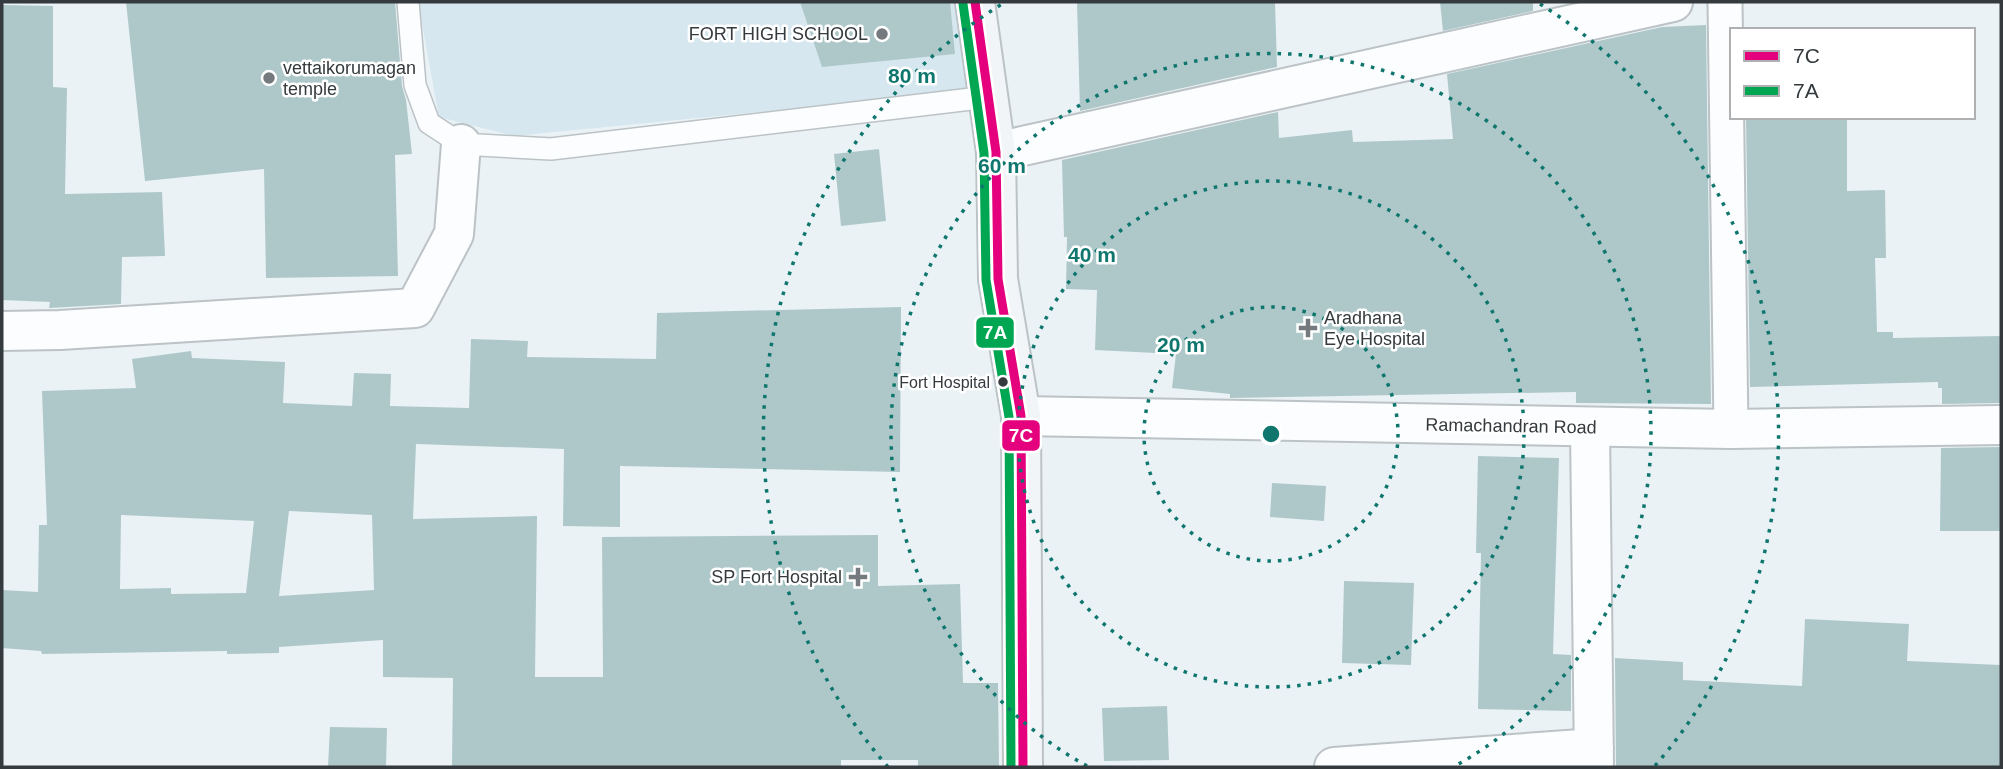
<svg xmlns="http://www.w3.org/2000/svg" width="2003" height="769" viewBox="0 0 2003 769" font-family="Helvetica,sans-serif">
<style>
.built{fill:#d6e7ef}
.building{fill:#aec8ca;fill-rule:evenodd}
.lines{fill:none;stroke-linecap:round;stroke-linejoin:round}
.service-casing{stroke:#bcc3c6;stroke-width:24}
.pedestrian-casing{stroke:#bcc3c6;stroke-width:37}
.minor-casing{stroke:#bcc3c6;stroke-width:42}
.tertiary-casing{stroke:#bcc3c6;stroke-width:42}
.secondary-casing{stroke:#bcc3c6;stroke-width:42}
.service{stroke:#fcfdfe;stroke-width:21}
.pedestrian{stroke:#fcfdfe;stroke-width:33}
.minor{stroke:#fcfdfe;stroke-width:38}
.tertiary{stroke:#fcfdfe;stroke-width:38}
.secondary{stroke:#f2f5f8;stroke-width:38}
.bus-1-casing{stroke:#fff;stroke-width:14}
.bus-2-casing{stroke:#fff;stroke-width:14}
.bus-1{stroke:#e5007d;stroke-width:9}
.bus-2{stroke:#00a651;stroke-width:9}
.ring{fill:none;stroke:#0f766e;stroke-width:3.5;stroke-dasharray:3.5 7}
.poi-dot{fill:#747a7e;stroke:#fff;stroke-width:2.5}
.bus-dot{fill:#343a3d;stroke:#fff;stroke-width:2.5}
.labels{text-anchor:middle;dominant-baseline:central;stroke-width:5;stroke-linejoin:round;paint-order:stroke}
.bus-label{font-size:16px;fill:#343a3d;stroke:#fff;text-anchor:end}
.poi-label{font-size:18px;fill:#343a3d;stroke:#fff;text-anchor:end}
.street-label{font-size:18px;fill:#343a3d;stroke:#fff}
.centre{fill:#0f766e;stroke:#fff;stroke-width:3.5}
.ring-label{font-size:21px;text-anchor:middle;font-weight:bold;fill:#0f766e;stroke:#fff;stroke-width:5;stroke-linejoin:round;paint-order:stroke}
.line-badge{stroke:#fff;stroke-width:2.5}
.badge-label{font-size:19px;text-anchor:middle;font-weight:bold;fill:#fff}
</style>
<rect width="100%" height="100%" fill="#eaf2f6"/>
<!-- built -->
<path class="built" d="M 418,2 L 962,2 L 971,91 L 514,136 L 439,117 Z"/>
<!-- building -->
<path class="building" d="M 126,2 L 395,2 L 402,86 L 406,100 L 412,154 L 395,155 L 398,276 L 266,278 L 264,169 L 145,181 Z
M 800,2 L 950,2 L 955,54 L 822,67 Z
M 1077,2 L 1275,2 L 1277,67 L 1080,111 Z
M 1440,2 L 1533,2 L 1533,11 L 1443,31 Z
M 2,5 L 53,6 L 53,87 L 67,88 L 65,194 L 162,192 L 165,256 L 122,257 L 121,304 L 49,308 L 50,302 L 2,300 Z
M 1706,25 L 1711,404 L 1576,403 L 1576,392 L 1230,398 L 1230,394 L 1172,388 L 1176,354 L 1095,350 L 1097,290 L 1066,289 L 1067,237 L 1064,237 L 1062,160 L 1278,112 L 1279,138 L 1352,130 L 1353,142 L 1453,139 L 1447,74 L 1662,27 Z
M 1746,117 L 1847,117 L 1847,191 L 1885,190 L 1886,258 L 1875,258 L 1877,332 L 1893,332 L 1893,338 L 2001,336 L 2001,403 L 1942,404 L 1942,388 L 1938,388 L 1938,382 L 1750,387 Z
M 879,149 L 886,221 L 841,226 L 834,154 Z
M 901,307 L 900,472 L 620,466 L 620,527 L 563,526 L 564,449 L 416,444 L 413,519 L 537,516 L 535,677 L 603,677 L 602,537 L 878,535 L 878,586 L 960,584 L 963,683 L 998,683 L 999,767 L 918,767 L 918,760 L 841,760 L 841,767 L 452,767 L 453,678 L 383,677 L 383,640 L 279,647 L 279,653 L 227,654 L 227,651 L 42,654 L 41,651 L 2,648 L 2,590 L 38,592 L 39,525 L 47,525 L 42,391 L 136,388 L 132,359 L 191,351 L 192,358 L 285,362 L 283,403 L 352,406 L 354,373 L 391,374 L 390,406 L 469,408 L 471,339 L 528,341 L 527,357 L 656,359 L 657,313 ZM 289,511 L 372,515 L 374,590 L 279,596 ZM 121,515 L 254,521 L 246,593 L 171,594 L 171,588 L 120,589 Z
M 2001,447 L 2001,531 L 1940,531 L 1941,448 Z
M 1478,456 L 1559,458 L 1553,654 L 1571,655 L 1571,711 L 1478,709 L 1481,553 L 1476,553 Z
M 1272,483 L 1326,486 L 1324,521 L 1270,517 Z
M 1344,581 L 1414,583 L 1411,665 L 1342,663 Z
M 1805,619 L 1909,624 L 1907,661 L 2001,665 L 2001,767 L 1616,767 L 1615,658 L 1683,662 L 1683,680 L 1802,686 Z
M 1167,706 L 1169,760 L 1104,761 L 1102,708 Z
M 330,727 L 387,728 L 386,767 L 328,767 Z"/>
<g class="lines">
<!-- service casing -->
<g class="service-casing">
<path id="service" d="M 408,2 L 415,85 L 429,123 L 461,144 L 551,149 L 988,97"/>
</g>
<!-- pedestrian casing -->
<g class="pedestrian-casing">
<path id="pedestrian" d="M 1725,2 L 1731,429"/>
</g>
<!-- minor casing -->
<g class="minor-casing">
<path id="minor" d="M 996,152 L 1673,2
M 2,331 L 60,330 L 415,308 L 454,234 L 461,144
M 1590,428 L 1594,767
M 1334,767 L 1594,748"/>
</g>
<!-- tertiary casing -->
<g class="tertiary-casing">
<path id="tertiary" d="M 1021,416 L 1731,429 L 2001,425"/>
</g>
<!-- secondary casing -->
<g class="secondary-casing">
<path id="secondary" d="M 975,2 L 996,152 L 998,279 L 1021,416 L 1023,767"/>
</g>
<!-- service -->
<use href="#service" class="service"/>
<!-- pedestrian -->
<use href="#pedestrian" class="pedestrian"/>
<!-- minor -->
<use href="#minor" class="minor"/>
<!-- tertiary -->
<use href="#tertiary" class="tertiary"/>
<!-- secondary -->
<use href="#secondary" class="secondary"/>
<!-- bus-1 casing -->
<g class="bus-1-casing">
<path id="bus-1" d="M 975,2 L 996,152 L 998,279 L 1021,416 L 1023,767"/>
</g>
<!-- bus-2 casing -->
<g class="bus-2-casing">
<path id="bus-2" d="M 963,4 L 984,153 L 986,280 L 1009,417 L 1011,767"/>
</g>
<!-- bus-1 -->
<use href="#bus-1" class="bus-1"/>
<!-- bus-2 -->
<use href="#bus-2" class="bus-2"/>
</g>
<!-- distance rings -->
<g class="ring">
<circle cx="1271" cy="434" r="127"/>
<circle cx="1271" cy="434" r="253"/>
<path d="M1087 766A380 380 0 1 1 1455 766"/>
<path d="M888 767A507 507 0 0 1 1002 4M1540 4A507 507 0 0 1 1654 767"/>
</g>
<!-- markers -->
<g class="poi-dot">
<circle cx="882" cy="34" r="7"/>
<circle cx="269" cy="78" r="7"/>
<path d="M1304.5 317.5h7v7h7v7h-7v7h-7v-7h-7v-7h7z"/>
<path d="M854.5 566.5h7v7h7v7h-7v7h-7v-7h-7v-7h7z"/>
</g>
<circle class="bus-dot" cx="1003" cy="382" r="6"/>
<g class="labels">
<!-- bus labels -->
<g class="bus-label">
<text x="990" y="382">Fort Hospital</text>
</g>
<!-- poi labels -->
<g class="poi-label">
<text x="868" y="34">FORT HIGH SCHOOL</text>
<text x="283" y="68" text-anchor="start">vettaikorumagan<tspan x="283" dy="21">temple</tspan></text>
<text x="1324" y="318" text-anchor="start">Aradhana<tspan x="1324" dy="21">Eye Hospital</tspan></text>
<text x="842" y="577">SP Fort Hospital</text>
</g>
<!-- street labels -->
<g class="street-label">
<text transform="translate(1511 426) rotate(1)">Ramachandran Road</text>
</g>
</g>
<circle cx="1271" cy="434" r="10" class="centre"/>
<g class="ring-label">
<text x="912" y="83">80 m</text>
<text x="1002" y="173">60 m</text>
<text x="1092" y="262">40 m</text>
<text x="1181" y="352">20 m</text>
</g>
<g class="line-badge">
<rect x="975" y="316" width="40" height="33" rx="7" fill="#00a651"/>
<rect x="1001" y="419" width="40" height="33" rx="7" fill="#e5007d"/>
</g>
<g class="badge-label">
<text x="995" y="339">7A</text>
<text x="1021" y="442">7C</text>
</g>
<!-- border -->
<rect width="2003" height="769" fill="none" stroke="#343a3d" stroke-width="7"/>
<!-- legend -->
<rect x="1730" y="28" width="245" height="91" fill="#ffffff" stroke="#aeb0b1" stroke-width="2"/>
<rect x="1744" y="51" width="35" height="10" fill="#e5007d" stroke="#aeb0b1" stroke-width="2"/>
<text x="1793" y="63" font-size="21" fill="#343a3d">7C</text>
<rect x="1744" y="86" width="35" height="10" fill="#00a651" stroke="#aeb0b1" stroke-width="2"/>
<text x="1793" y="98" font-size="21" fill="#343a3d">7A</text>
</svg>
